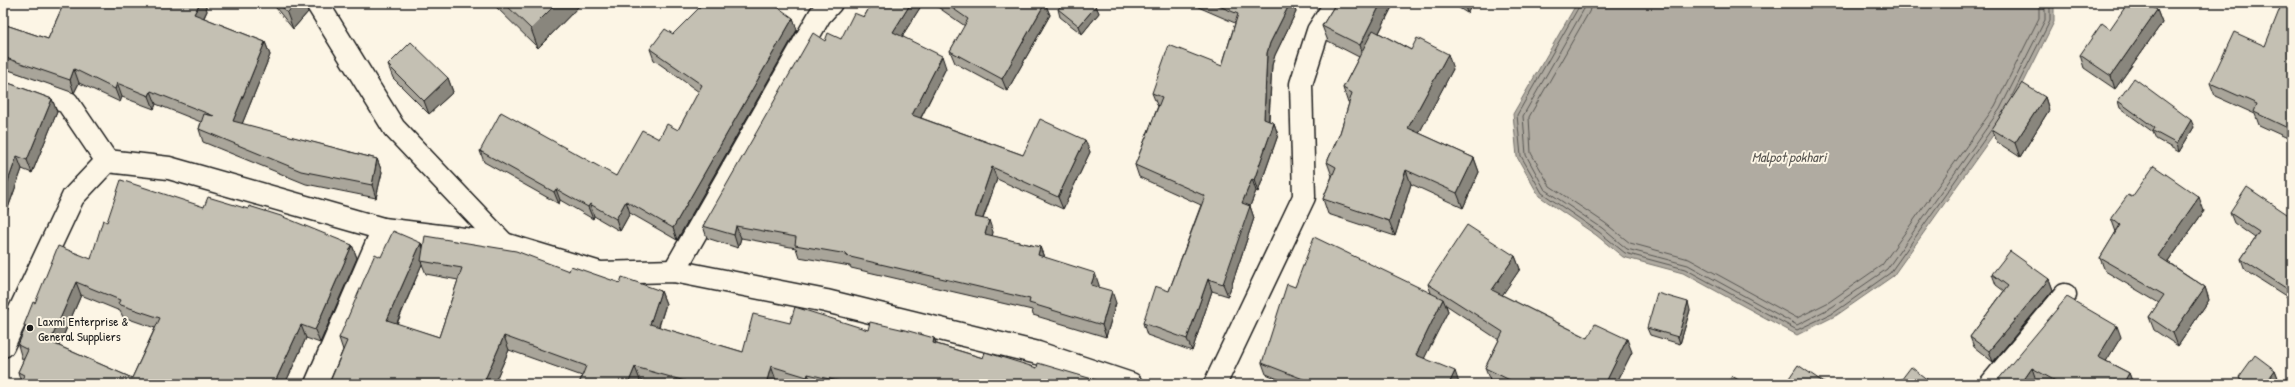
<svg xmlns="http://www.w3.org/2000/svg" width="2295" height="387" viewBox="0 0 2295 387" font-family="'Patrick Hand',sans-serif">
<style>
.water{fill:#b0aba1;stroke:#75726c}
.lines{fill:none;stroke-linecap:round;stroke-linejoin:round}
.shore{stroke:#575551;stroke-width:1}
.street-casing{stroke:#1c1c1c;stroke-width:25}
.primary-casing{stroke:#1c1c1c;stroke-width:25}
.street{stroke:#fcf5e5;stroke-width:22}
.primary{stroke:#fcf5e5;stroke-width:22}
.wall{fill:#a9a59a;stroke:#1c1c1c;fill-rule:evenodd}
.shaded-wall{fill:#89867d;stroke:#1c1c1c}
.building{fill:#c4c0b3;stroke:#1c1c1c;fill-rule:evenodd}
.poi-dot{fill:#1c1c1c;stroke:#fcf5e5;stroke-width:1.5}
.labels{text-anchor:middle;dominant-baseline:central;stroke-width:4;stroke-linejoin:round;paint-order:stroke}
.poi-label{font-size:13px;fill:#1c1c1c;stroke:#fcf5e5;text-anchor:start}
.water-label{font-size:14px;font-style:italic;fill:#575551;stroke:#fcf5e5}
</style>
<rect width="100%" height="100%" fill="#fcf5e5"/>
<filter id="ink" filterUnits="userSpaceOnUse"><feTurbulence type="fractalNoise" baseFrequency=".025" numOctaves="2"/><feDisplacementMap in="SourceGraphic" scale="8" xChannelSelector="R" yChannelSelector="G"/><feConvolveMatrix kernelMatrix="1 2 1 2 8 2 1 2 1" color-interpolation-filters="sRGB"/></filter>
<g filter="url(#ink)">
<!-- water -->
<path class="water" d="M 1577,3 L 2054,3 L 2054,22 L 2008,114 L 1893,276 L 1837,315 L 1797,335 L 1683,273 L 1623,257 L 1596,235 L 1539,196 L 1517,157 L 1513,114 Z"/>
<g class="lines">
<!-- shore -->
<path class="shore" d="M 1581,3 L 1517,115 L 1521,156 L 1542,193 L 1599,232 L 1625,253 L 1685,269 L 1797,330 L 1835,312 L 1890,273 L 1991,130
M 1586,3 L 1584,9 L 1523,116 L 1526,155 L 1545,190 L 1602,228 L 1627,249 L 1688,265 L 1797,325 L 1832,307 L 1887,269 L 2000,109 L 2045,20 L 2045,3
M 1592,3 L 1589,12 L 1529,117 L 1531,153 L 1550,186 L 1605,223 L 1630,243 L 1689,259 L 1797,318 L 1829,302 L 1882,265 L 1995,106 L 2039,18 L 2039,3
M 2012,96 L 2050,21 L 2050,3"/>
<!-- street casing -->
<g class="street-casing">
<path id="street" d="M 317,3 L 394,128 L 504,244
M 3,80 L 67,102 L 107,161
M 674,271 L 820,15 L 831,3
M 316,384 L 383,229
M 1991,384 L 2065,295"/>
</g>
<!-- primary casing -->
<g class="primary-casing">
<path id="primary" d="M 3,346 L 73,197 L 107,161 L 169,168 L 383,229 L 504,244 L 600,273 L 674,271 L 826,301 L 1038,353 L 1131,384
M 1215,384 L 1304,197 L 1301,84 L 1318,31 L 1336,3"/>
</g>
<!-- street -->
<use href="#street" class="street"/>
<!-- primary -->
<use href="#primary" class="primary"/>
</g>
<!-- wall -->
<path class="wall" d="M 64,3 L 205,3 L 207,11 L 204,18 L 265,42 L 270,55 L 242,124 L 377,159 L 382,172 L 376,198 L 306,184 L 203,142 L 199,129 L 201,122 L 156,104 L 154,109 L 122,97 L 120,102 L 79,83 L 74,93 L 3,68 L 3,24 L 48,39 Z
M 272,3 L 305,3 L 308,12 L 293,29 Z
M 492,3 L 582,3 L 538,48 Z
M 872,3 L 923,3 L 902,36 L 946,68 L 921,118 L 1023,155 L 1085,140 L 1090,152 L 1063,209 L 997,179 L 983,219 L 993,232 L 992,236 L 1040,247 L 1044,257 L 1099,285 L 1099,287 L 1116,303 L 1106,337 L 1033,315 L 1032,310 L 851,268 L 850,266 L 799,257 L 796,248 L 741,238 L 738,248 L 707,238 L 703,226 L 825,41 L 841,39 L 864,17 Z
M 932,3 L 1045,3 L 1050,15 L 1007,91 L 955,63 L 950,51 L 965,26 Z
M 1169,3 L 1180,3 L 1178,7 Z
M 1189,3 L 1293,3 L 1296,12 L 1275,55 L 1272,65 L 1269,121 L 1274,123 L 1278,135 L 1258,192 L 1256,191 L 1250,206 L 1254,218 L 1228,296 L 1212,291 L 1192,351 L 1147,335 L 1143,323 L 1169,291 L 1201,205 L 1139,177 L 1135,165 L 1158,106 L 1157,105 L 1152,93 L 1222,66 L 1235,23 Z
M 1336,3 L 1394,3 L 1379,33 L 1411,50 L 1453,69 L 1419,133 L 1474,158 L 1479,172 L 1463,208 L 1411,184 L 1395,236 L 1328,214 L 1323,199 L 1332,176 L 1327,162 L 1340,133 L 1349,103 L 1348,103 L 1343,88 L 1359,57 L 1328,41 L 1322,26 Z
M 1451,3 L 1474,3 L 1467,13 Z
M 2292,3 L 2292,140 L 2259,125 L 2255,114 L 2215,96 L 2210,83 L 2265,46 Z
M 1096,6 L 1099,13 L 1082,34 L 1060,17 L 1058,9 Z
M 2157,10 L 2162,23 L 2115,89 L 2084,68 L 2080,55 L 2110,29 Z
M 793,18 L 797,30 L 677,240 L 630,213 L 620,231 L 594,216 L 593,219 L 560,200 L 559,204 L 484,162 L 480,151 L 616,176 L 659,139 L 678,130 L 699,92 L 654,60 L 650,49 L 673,34 Z
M 388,65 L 448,78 L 453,92 L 429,114 L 393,78 Z
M 3,81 L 52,99 L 57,112 L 32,173 L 22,169 L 3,222 Z
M 2045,97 L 2049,110 L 2020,157 L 1997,142 L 1992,129 Z
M 2118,101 L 2194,127 L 2179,152 L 2156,139 L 2153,132 L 2120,108 Z
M 2132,197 L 2204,211 L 2168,262 L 2205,287 L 2209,300 L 2178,346 L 2154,330 L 2149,317 L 2159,303 L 2105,271 L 2100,258 L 2116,232 L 2111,218 Z
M 204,207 L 352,245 L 357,258 L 320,343 L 306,338 L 285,384 L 21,382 L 18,372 L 24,359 L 22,359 L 18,345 L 25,329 L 24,325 L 35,303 L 91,259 ZM 81,295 L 120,311 L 123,317 L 155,328 L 132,378 L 59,346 Z
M 2230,213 L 2290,216 L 2292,214 L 2292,300 L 2245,270 L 2241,259 L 2255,238 L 2234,223 Z
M 421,243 L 423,249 L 569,271 L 620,283 L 661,291 L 666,304 L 659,327 L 743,352 L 790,323 L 868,330 L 934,338 L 937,344 L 983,358 L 1037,368 L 1109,384 L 790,384 L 776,380 L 775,384 L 652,384 L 640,380 L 638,384 L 579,384 L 582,376 L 509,350 L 494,384 L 329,384 L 343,350 L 339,338 ZM 422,264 L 426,274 L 458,280 L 439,337 L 397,324 Z
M 1515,256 L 1520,269 L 1502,295 L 1588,338 L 1632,352 L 1616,384 L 1497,384 L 1490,381 L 1485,368 L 1499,340 L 1446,305 L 1448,311 L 1424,358 L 1459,383 L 1459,384 L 1290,384 L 1266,374 L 1262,363 L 1295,287 L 1431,293 L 1428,284 Z
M 1992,274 L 2049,279 L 2053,290 L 1993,362 L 1974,347 L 1970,337 L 2004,291 L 1996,285 Z
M 1690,310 L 1680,344 L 1650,335 L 1647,328 Z
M 2121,337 L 2106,361 L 2129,373 L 2133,384 L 2045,384 L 2036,380 L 1997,381 Z
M 2275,370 L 2278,378 L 2273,384 L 2242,384 L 2239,377 Z"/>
<!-- shaded-wall -->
<path class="shaded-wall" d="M 200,3 L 205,3 L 207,11 L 199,27 L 194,14 Z
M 296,3 L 305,3 L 308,12 L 293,29 L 287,13 Z
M 557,3 L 582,3 L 538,48 L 531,29 Z
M 911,3 L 923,3 L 897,44 L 893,32 Z
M 1045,3 L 1050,15 L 1007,91 L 1002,79 Z
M 1177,3 L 1180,3 L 1178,7 Z
M 1290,3 L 1293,3 L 1296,12 L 1275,55 L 1272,65 L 1268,131 L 1264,119 L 1267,53 L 1270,43 Z
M 1381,3 L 1394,3 L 1365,60 L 1360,45 Z
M 1464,3 L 1474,3 L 1467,13 Z
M 1096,6 L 1099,13 L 1082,34 L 1079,26 Z
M 2157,10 L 2162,23 L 2115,89 L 2111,76 Z
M 793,18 L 797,30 L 677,240 L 673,228 Z
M 265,42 L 270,55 L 238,134 L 233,121 Z
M 1448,54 L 1453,69 L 1414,143 L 1408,128 Z
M 942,56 L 946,68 L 916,127 L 912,115 Z
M 74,69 L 79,83 L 74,93 L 70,80 Z
M 448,78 L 453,92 L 429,114 L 424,101 Z
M 117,83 L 122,97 L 120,102 L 115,89 Z
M 151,91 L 156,104 L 154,109 L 149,96 Z
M 2045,97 L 2049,110 L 2020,157 L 2015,143 Z
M 52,99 L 57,112 L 32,173 L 27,160 Z
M 2191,120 L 2194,127 L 2179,152 L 2177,144 Z
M 1274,123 L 1278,135 L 1258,192 L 1254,180 Z
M 1085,140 L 1090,152 L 1063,209 L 1058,197 Z
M 17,156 L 22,169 L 3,222 L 3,195 Z
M 1474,158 L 1479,172 L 1463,208 L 1457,193 Z
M 377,159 L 382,172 L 376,198 L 372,185 Z
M 992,167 L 997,179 L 979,229 L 975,217 Z
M 1406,170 L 1411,184 L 1395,236 L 1389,221 Z
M 1252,179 L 1256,191 L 1250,206 L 1254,218 L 1228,296 L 1223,284 L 1242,203 Z
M 556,189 L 560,200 L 559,204 L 554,192 Z
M 2199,197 L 2204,211 L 2163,269 L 2158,256 Z
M 626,201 L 630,213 L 620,231 L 616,219 Z
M 590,204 L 594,216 L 593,219 L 588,207 Z
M 989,220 L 993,232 L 990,247 L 985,234 Z
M 736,226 L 741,238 L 738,248 L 734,235 Z
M 421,243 L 426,257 L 421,261 L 422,264 L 392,334 L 387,320 Z
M 352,245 L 357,258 L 320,343 L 315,330 Z
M 1040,247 L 1045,260 L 1038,255 Z
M 1515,256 L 1520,269 L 1497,303 L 1492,290 Z
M 1095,273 L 1099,285 L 1096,297 L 1091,285 Z
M 1208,279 L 1212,291 L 1192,351 L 1187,339 Z
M 2049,279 L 2053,290 L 1993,362 L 1989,351 Z
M 76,282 L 81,295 L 55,355 L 50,342 Z
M 2205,287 L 2209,300 L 2178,346 L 2173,333 Z
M 661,291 L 666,304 L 655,338 L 650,324 Z
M 1112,291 L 1116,303 L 1106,337 L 1102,325 Z
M 1443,299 L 1448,311 L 1420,367 L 1416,355 Z
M 1688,302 L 1690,310 L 1680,344 L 1678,337 Z
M 301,325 L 306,338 L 285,384 L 274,384 Z
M 2117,326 L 2121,337 L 2102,368 L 2098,357 Z
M 504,336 L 509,350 L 494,384 L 483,384 Z
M 934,338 L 939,352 L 933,343 Z
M 1627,339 L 1632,352 L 1616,384 L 1605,384 Z
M 771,366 L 776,380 L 775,384 L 766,384 Z
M 635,367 L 640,380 L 638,384 L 628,384 Z
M 2032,368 L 2036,380 L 2033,384 L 2021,384 Z
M 2275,370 L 2278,378 L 2273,384 L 2265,384 Z
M 1455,371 L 1459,383 L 1459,384 L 1449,384 Z
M 2129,373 L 2133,384 L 2123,384 Z
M 808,374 L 812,384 L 810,384 L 807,377 Z"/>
<!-- building -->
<path class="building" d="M 64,3 L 200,3 L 194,14 L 265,42 L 233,121 L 377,159 L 372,185 L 301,171 L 199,129 L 204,114 L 214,116 L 151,91 L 149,96 L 117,83 L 115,89 L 74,69 L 70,80 L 3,57 L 3,24 L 48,39 Z
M 279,3 L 296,3 L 287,13 Z
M 504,3 L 557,3 L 531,29 Z
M 704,3 L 772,3 L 793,18 L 673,228 L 626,201 L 616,219 L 590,204 L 588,207 L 556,189 L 554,192 L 480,151 L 501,112 L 616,176 L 642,130 L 659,139 L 667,124 L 678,130 L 702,85 L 650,49 L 665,29 L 673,34 Z
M 872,3 L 911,3 L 893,32 L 942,56 L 912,115 L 1023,155 L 1040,119 L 1085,140 L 1058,197 L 992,167 L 975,217 L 989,220 L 985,234 L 1040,247 L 1038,255 L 1095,273 L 1091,285 L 1112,291 L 1102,325 L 1029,303 L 1030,299 L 846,256 L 847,254 L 795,245 L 796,237 L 736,226 L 734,235 L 703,226 L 813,33 L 825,41 L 828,33 L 841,39 L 854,13 L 864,17 Z
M 945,3 L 1045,3 L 1002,79 L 950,51 L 968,19 Z
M 1063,3 L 1093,3 L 1096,6 L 1079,26 L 1058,9 Z
M 1212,3 L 1290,3 L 1270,43 L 1267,53 L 1264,119 L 1274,123 L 1254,180 L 1252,179 L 1242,203 L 1250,206 L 1223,284 L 1208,279 L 1187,339 L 1143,323 L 1155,286 L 1169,291 L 1205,196 L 1135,165 L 1162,97 L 1152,93 L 1169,45 L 1222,66 L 1238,14 Z
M 1336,3 L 1381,3 L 1360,45 L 1322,26 Z
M 2128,3 L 2147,3 L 2157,10 L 2111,76 L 2080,55 L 2102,23 L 2110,29 Z
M 2282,3 L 2292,3 L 2292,130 L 2254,112 L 2257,104 L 2210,83 L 2234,32 L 2265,46 Z
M 1373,30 L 1411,50 L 1417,38 L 1448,54 L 1408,128 L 1474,158 L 1457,193 L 1406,170 L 1389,221 L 1323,199 L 1336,167 L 1327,162 L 1340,133 L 1352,93 L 1343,88 Z
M 411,42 L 448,78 L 424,101 L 388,65 Z
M 2134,78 L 2191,120 L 2177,144 L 2153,131 L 2155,128 L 2118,101 Z
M 3,81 L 52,99 L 27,160 L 17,156 L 3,195 Z
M 2022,83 L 2045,97 L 2015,143 L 1992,129 Z
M 2154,166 L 2199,197 L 2158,256 L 2205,287 L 2173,333 L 2149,317 L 2164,295 L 2100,258 L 2120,225 L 2111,218 L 2128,195 L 2132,197 Z
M 121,180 L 204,207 L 208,197 L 248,209 L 249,206 L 281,216 L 352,245 L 315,330 L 301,325 L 274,384 L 20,384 L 24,375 L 18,372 L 28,350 L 18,345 L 26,326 L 24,325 L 33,302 L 35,303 L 58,246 L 91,259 L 103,220 L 107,222 ZM 76,282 L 120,300 L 118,304 L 160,318 L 132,378 L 50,342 Z
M 2247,187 L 2290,216 L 2292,214 L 2292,292 L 2241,259 L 2259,232 L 2230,213 Z
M 1467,225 L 1515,256 L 1492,290 L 1588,338 L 1595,324 L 1627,339 L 1605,384 L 1518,384 L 1485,368 L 1503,332 L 1428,284 Z
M 393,231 L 421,243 L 387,320 L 439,337 L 462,268 L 421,261 L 425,236 L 516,251 L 569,271 L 571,266 L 620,283 L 622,277 L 661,291 L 650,324 L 743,352 L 753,314 L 790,323 L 795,307 L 868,330 L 870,322 L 905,330 L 934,338 L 933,343 L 983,358 L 985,352 L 1037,368 L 1038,363 L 1109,384 L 851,384 L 808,374 L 807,377 L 771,366 L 766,384 L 684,384 L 685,381 L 635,367 L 628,384 L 579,384 L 586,366 L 504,336 L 483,384 L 329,384 L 347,341 L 339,338 L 375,254 L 381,257 Z
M 1314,237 L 1443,299 L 1416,355 L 1455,371 L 1449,384 L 1316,384 L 1262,363 L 1287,284 L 1295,287 Z
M 2010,251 L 2049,279 L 1989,351 L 1970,337 L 2008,286 L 1992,274 Z
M 1657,293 L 1688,302 L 1678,337 L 1647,328 Z
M 2067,297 L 2117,326 L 2098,357 L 2129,373 L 2123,384 L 2061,384 L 2032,368 L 2021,384 L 1990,384 L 1997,381 Z
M 2255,355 L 2275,370 L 2265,384 L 2249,384 L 2239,377 Z
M 1798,365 L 1826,384 L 1785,384 Z
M 1911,367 L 1933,384 L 1898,384 Z
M 1732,376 L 1745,384 L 1727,384 Z"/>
</g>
<!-- markers -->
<circle class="poi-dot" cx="30" cy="328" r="4"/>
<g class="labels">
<!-- poi labels -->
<g class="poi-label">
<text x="38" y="321">Laxmi Enterprise &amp;<tspan x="38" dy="15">General Suppliers</tspan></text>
</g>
<!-- water labels -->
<g class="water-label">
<text x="1789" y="156">Malpot pokhari</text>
</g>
</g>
<!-- margin -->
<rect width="2295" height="387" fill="none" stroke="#fcf5e5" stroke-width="16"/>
<rect x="8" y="8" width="2279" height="371" fill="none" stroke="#1c1c1c" stroke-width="1.5" filter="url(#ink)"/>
</svg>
